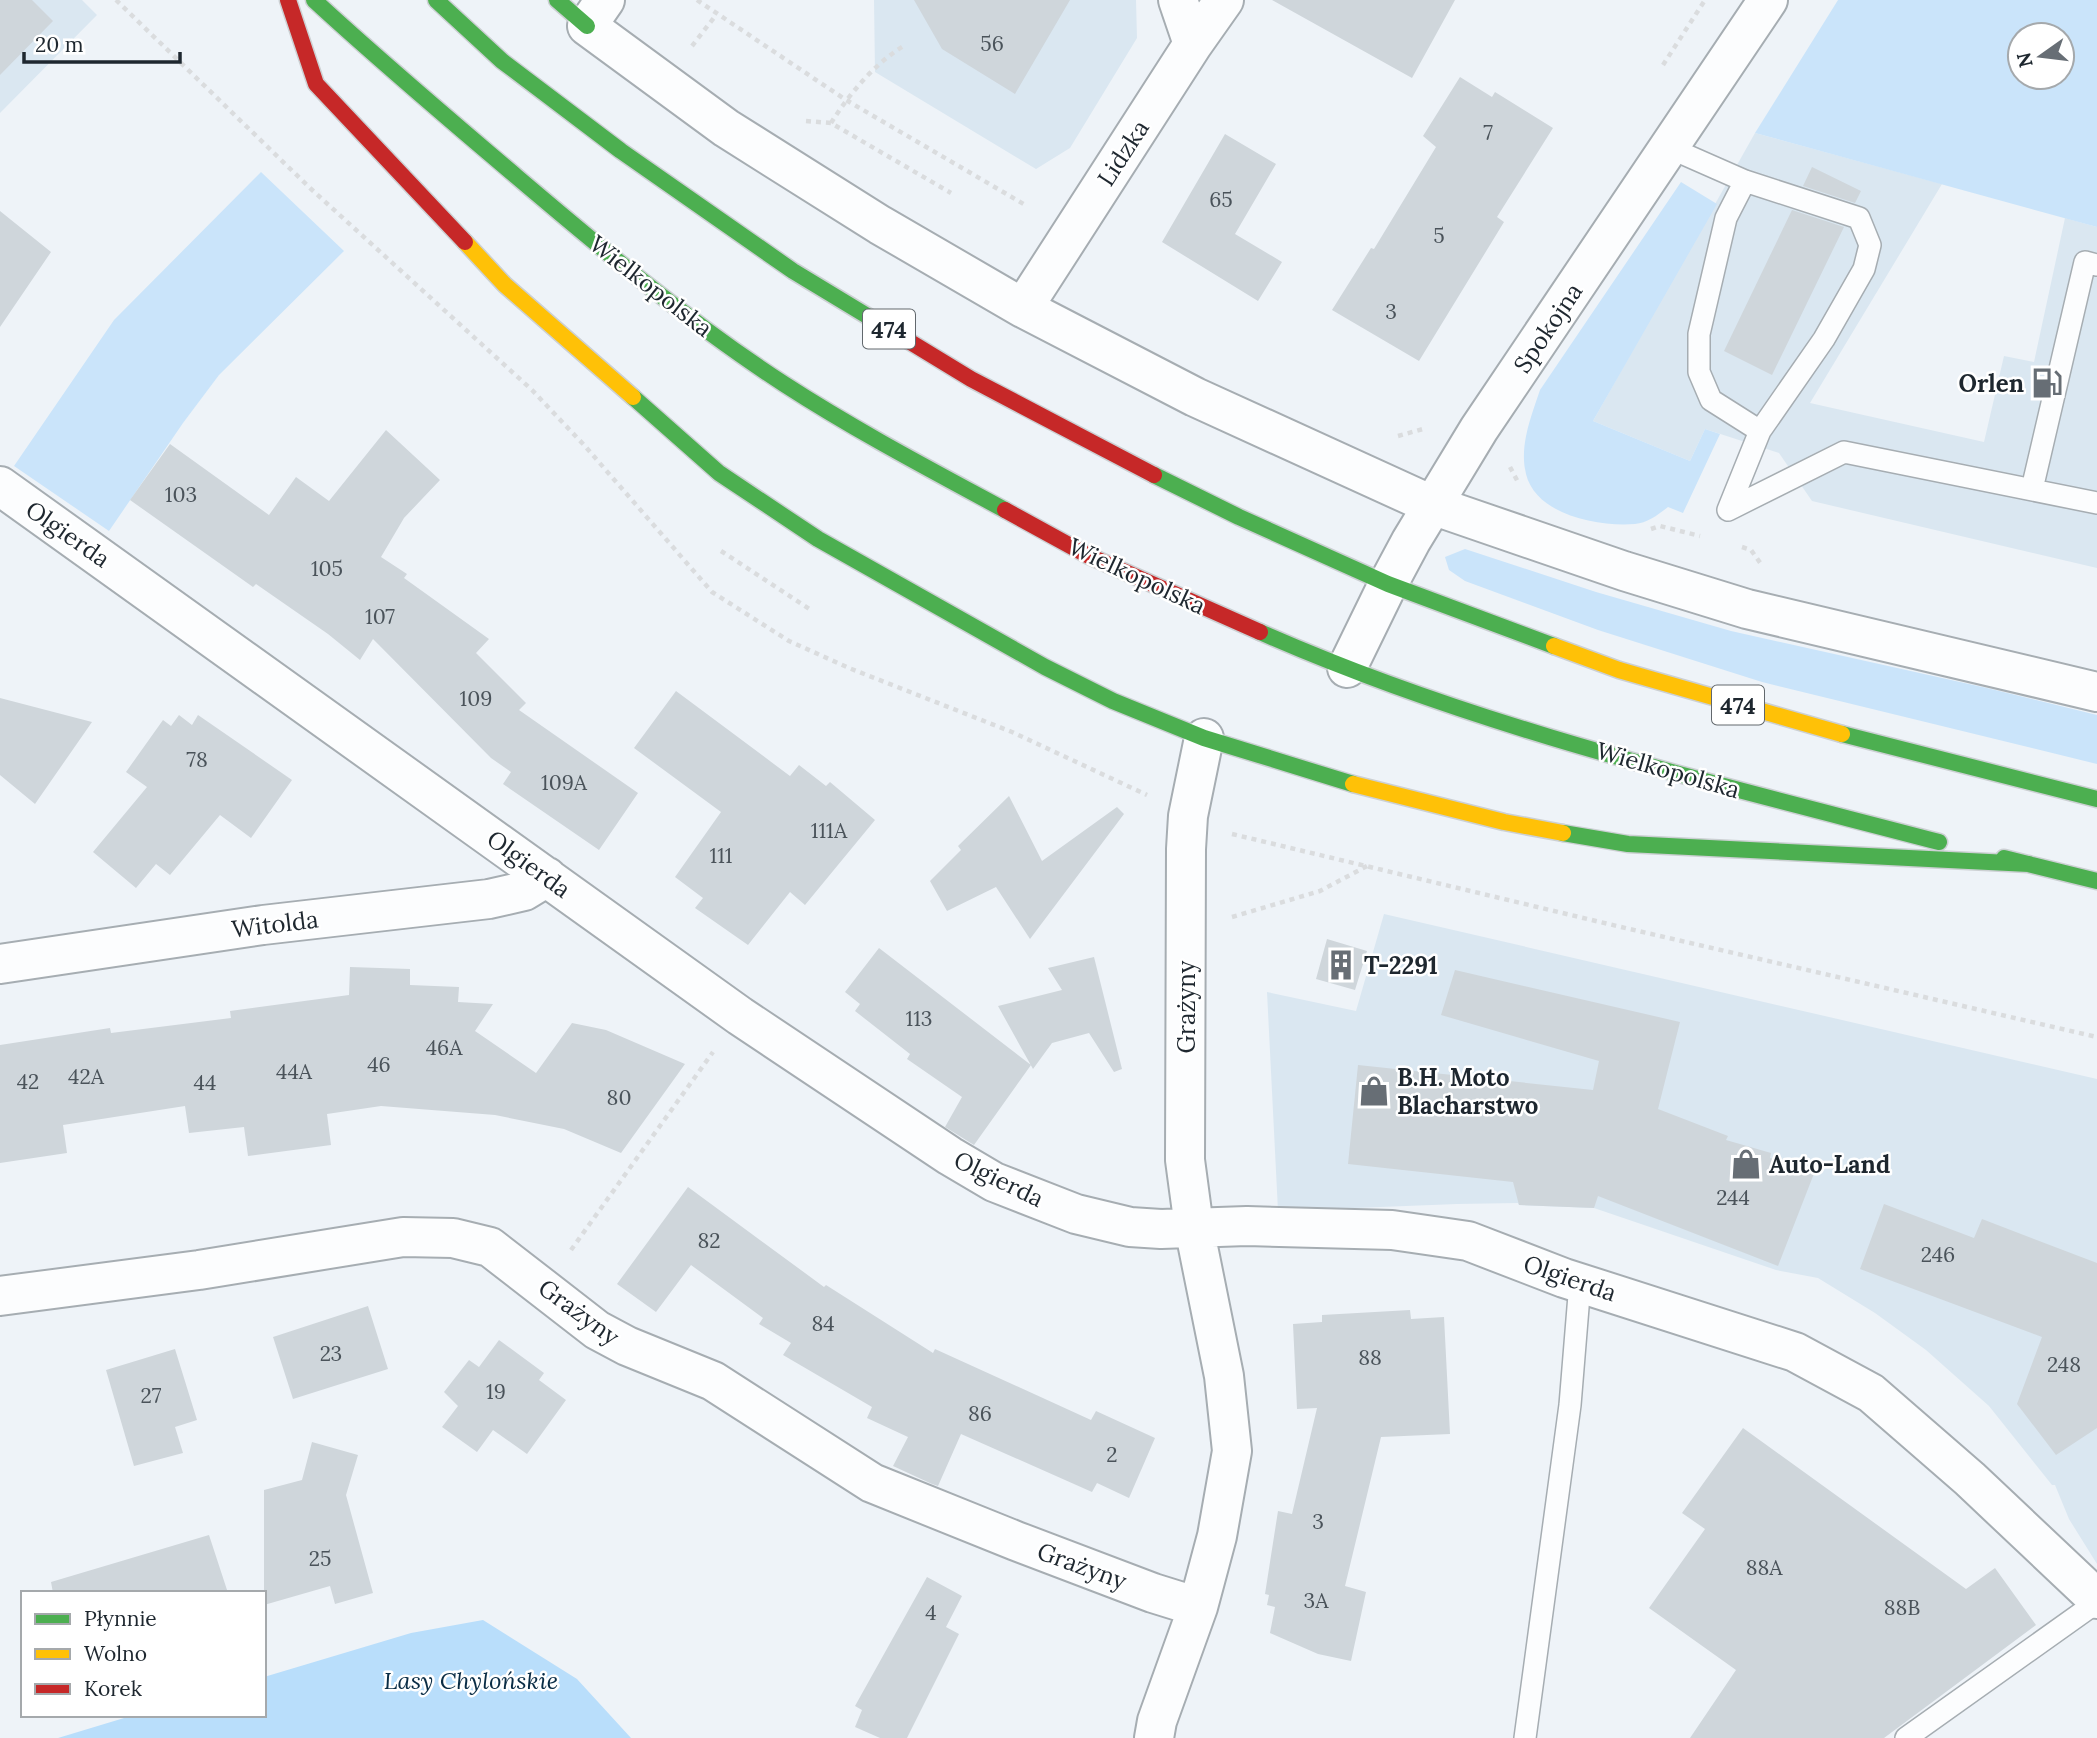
<svg xmlns="http://www.w3.org/2000/svg" width="2097" height="1738" viewBox="0 0 2097 1738" font-family="Lora,serif">
<style>
.built{fill:#dae7f1}
.green{fill:#cae4fa;fill-rule:evenodd}
.forest{fill:#b9defb}
.building{fill:#cfd6db}
.lines{fill:none;stroke-linecap:round;stroke-linejoin:round}
.lane-casing{stroke:#a6adb2;stroke-width:24}
.street-casing{stroke:#a6adb2;stroke-width:42}
.fast-casing{stroke:#ccd0d3;stroke-width:19}
.slow-casing{stroke:#ccd0d3;stroke-width:19}
.jam-casing{stroke:#ccd0d3;stroke-width:19}
.path{stroke:#dadcde;stroke-width:4.5;stroke-dasharray:5 5;stroke-linecap:butt}
.lane{stroke:#fcfdfe;stroke-width:21}
.street{stroke:#fcfdfe;stroke-width:38}
.fast{stroke:#4caf50;stroke-width:16}
.slow{stroke:#ffc107;stroke-width:16}
.jam{stroke:#c62828;stroke-width:16}
.labels{text-anchor:middle;dominant-baseline:central;stroke-width:5;stroke-linejoin:round;paint-order:stroke}
.number-label{font-size:21px;fill:#4a535a}
.shield{fill:#fff;stroke:#62686d;stroke-width:2}
.shield-label{font-size:23px;font-weight:bold;fill:#1e272f}
.street-label{font-size:24px;fill:#1e272f;stroke:#fff}
.poi-label{font-size:24px;font-weight:bold;fill:#1e272f;stroke:#fff;text-anchor:start}
.park-label{font-size:24px;font-style:italic;fill:#092c45;stroke:#fff}
</style>
<rect width="100%" height="100%" fill="#eef3f8"/>
<!-- built -->
<path class="built" d="M 0,0 L 82,0 L 97,15 L 0,113 Z
M 874,0 L 1136,0 L 1137,38 L 1070,148 L 1036,169 L 875,72 Z
M 1755,133 L 1942,184 L 1810,403 L 1984,442 L 2004,356 L 2034,362 L 2065,218 L 2097,227 L 2097,568 L 1812,501 L 1779,453 L 1705,429 L 1690,461 L 1593,421 Z
M 1384,914 L 2097,1079 L 2097,1564 L 2069,1519 L 2055,1485 L 2052,1485 L 1989,1406 L 1926,1350 L 1875,1313 L 1818,1278 L 1776,1270 L 1594,1208 L 1519,1205 L 1518,1203 L 1457,1204 L 1278,1211 L 1267,992 L 1356,1011 Z"/>
<!-- green -->
<path class="green" d="M 1838,0 L 2097,0 L 2097,227 L 1755,133 ZM 2062,35 L 2062,77 L 2020,77 L 2020,35 Z
M 261,172 L 344,251 L 219,375 L 183,423 L 109,531 L 14,466 L 114,320 Z
M 1681,182 L 1717,204 L 1593,421 L 1690,461 L 1705,429 L 1720,434 L 1683,513 L 1668,507 C 1658,515 1647,523 1635,524 C 1598,527 1536,515 1526,474 C 1519,446 1531,417 1540,390 Z
M 1465,549 L 1596,592 L 1731,631 L 1987,688 L 2097,715 L 2097,764 L 1762,682 L 1598,630 L 1465,581 L 1449,570 L 1445,557 Z"/>
<!-- forest -->
<path class="forest" d="M 483,1620 L 577,1679 L 631,1738 L 58,1738 L 134,1715 L 264,1715 L 264,1677 L 411,1633 Z"/>
<!-- building -->
<path class="building" d="M 0,0 L 32,0 L 53,21 L 0,75 Z
M 914,0 L 1070,0 L 1015,94 L 942,49 Z
M 1272,0 L 1455,0 L 1412,78 Z
M 1460,77 L 1492,97 L 1495,92 L 1553,128 L 1497,217 L 1504,222 L 1419,361 L 1332,310 L 1371,248 L 1374,249 L 1436,147 L 1423,136 Z
M 1225,134 L 1276,164 L 1235,234 L 1282,262 L 1258,301 L 1162,242 Z
M 1812,167 L 1861,191 L 1855,203 L 1803,186 Z
M 1792,210 L 1844,227 L 1772,375 L 1724,351 Z
M 0,211 L 51,252 L 0,327 Z
M 386,430 L 440,480 L 404,518 L 381,557 L 407,574 L 404,578 L 489,639 L 476,653 L 526,703 L 519,710 L 638,793 L 599,850 L 503,784 L 511,772 L 491,758 L 373,639 L 360,660 L 328,634 L 256,584 L 253,587 L 130,500 L 170,444 L 269,515 L 296,477 L 329,501 Z
M 676,691 L 790,776 L 799,765 L 826,786 L 830,782 L 875,820 L 805,905 L 790,892 L 748,945 L 695,908 L 703,898 L 675,877 L 721,812 L 634,748 Z
M 0,698 L 92,722 L 35,804 L 0,775 Z
M 179,715 L 192,725 L 198,715 L 292,780 L 251,838 L 220,815 L 170,875 L 156,864 L 136,888 L 93,852 L 147,787 L 126,772 L 163,720 L 171,726 Z
M 1009,796 L 1042,861 L 1117,807 L 1124,814 L 1030,939 L 996,887 L 947,911 L 930,881 L 961,850 L 958,846 Z
M 1327,939 L 1367,951 L 1355,990 L 1316,979 Z
M 879,948 L 1031,1065 L 974,1145 L 945,1127 L 962,1097 L 907,1059 L 910,1054 L 855,1011 L 860,1004 L 845,992 Z
M 1094,957 L 1122,1069 L 1114,1072 L 1089,1033 L 1052,1043 L 1033,1069 L 998,1006 L 1062,990 L 1048,968 Z
M 350,967 L 410,969 L 410,985 L 459,987 L 458,1002 L 493,1004 L 475,1031 L 536,1073 L 572,1023 L 606,1030 L 685,1064 L 621,1153 L 564,1129 L 495,1115 L 381,1106 L 327,1114 L 331,1145 L 248,1156 L 244,1127 L 189,1133 L 185,1106 L 63,1125 L 67,1153 L 0,1163 L 0,1045 L 110,1028 L 111,1033 L 231,1018 L 230,1011 L 349,995 Z
M 1455,970 L 1680,1022 L 1658,1109 L 1728,1136 L 1726,1140 L 1771,1153 L 1770,1158 L 1815,1171 L 1778,1266 L 1598,1196 L 1594,1208 L 1519,1205 L 1513,1182 L 1348,1164 L 1358,1065 L 1593,1090 L 1599,1061 L 1441,1015 Z
M 688,1187 L 824,1287 L 826,1285 L 933,1353 L 935,1349 L 1091,1420 L 1096,1411 L 1155,1438 L 1129,1498 L 1097,1483 L 1092,1492 L 961,1434 L 938,1486 L 932,1484 L 893,1466 L 908,1437 L 867,1418 L 872,1407 L 783,1355 L 791,1343 L 759,1324 L 763,1318 L 691,1265 L 656,1312 L 617,1284 Z
M 1884,1204 L 1974,1238 L 1982,1219 L 2097,1263 L 2097,1428 L 2056,1455 L 2017,1404 L 2042,1337 L 1860,1269 Z
M 368,1306 L 388,1369 L 293,1399 L 273,1337 Z
M 1410,1310 L 1411,1319 L 1444,1317 L 1450,1434 L 1381,1437 L 1345,1586 L 1366,1592 L 1351,1661 L 1318,1654 L 1270,1633 L 1275,1607 L 1267,1605 L 1269,1595 L 1265,1594 L 1278,1511 L 1292,1514 L 1317,1408 L 1297,1409 L 1293,1324 L 1322,1322 L 1322,1315 Z
M 499,1340 L 544,1373 L 539,1380 L 566,1400 L 527,1454 L 493,1430 L 477,1452 L 442,1427 L 458,1406 L 444,1392 L 469,1360 L 479,1367 Z
M 175,1349 L 197,1420 L 175,1427 L 183,1453 L 134,1466 L 106,1370 Z
M 1743,1428 L 1966,1589 L 1995,1568 L 2036,1625 L 1884,1738 L 1690,1738 L 1736,1670 L 1649,1608 L 1705,1529 L 1682,1513 Z
M 312,1442 L 358,1455 L 346,1495 L 373,1593 L 335,1604 L 330,1586 L 264,1605 L 264,1490 L 302,1480 Z
M 209,1535 L 228,1593 L 53,1593 L 51,1582 Z
M 927,1577 L 962,1596 L 946,1627 L 959,1634 L 907,1738 L 880,1738 L 855,1727 L 862,1710 L 855,1706 Z"/>
<g class="lines">
<!-- lane casing -->
<g class="lane-casing">
<path id="lane" d="M 1670,148 L 1745,181 L 1859,218 L 1870,245 L 1864,269 L 1824,339 L 1760,431 L 1728,510
M 1745,181 L 1726,218 L 1699,334 L 1699,372 L 1711,400 L 1760,431
M 2032,489 L 2085,262 L 2097,265
M 1728,510 L 1844,452 L 2097,503
M 1525,1738 L 1570,1405 L 1580,1283
M 1906,1738 L 2097,1602"/>
</g>
<!-- street casing -->
<g class="street-casing">
<path id="street" d="M 605,0 L 587,26 L 726,128 L 880,225 L 1023,308 L 1195,397 L 1432,505 L 1624,571 L 1747,609 L 2097,692
M 1178,0 L 1193,44
M 1023,308 L 1193,44 L 1224,0
M 0,486 L 740,1016 L 950,1156 L 994,1182 L 1076,1214 L 1130,1227 L 1161,1229 L 1247,1226 L 1392,1230 L 1468,1241 L 1564,1278 L 1795,1352 L 1871,1393 L 1970,1479 L 2097,1599
M 1347,668 L 1388,584 L 1411,541 L 1479,429 L 1768,0
M 0,964 L 263,925 L 489,899 L 524,891 L 547,877
M 0,1296 L 199,1270 L 403,1237 L 453,1238 L 490,1247 L 597,1330 L 627,1346 L 713,1381 L 872,1483 L 1016,1541 L 1153,1593 L 1198,1607
M 1154,1738 L 1157,1721 L 1198,1607 L 1217,1536 L 1232,1451 L 1224,1376 L 1194,1227 L 1185,1160 L 1186,849 L 1188,816 L 1204,738"/>
</g>
<!-- fast casing -->
<g class="fast-casing">
<path id="fast" d="M 314,0 C 380,61 449,119 517,177 C 603,250 690,323 784,384 C 855,430 931,470 1005,510
M 436,0 L 502,61 L 621,151 L 793,271 L 902,337
M 557,0 L 587,26
M 633,397 L 719,473 L 818,539 L 1045,667 L 1113,701 L 1204,738 L 1353,784
M 1154,475 L 1239,517 L 1388,584 L 1554,646
M 1260,632 C 1477,728 1710,782 1939,842
M 1842,734 L 2097,799
M 1563,833 L 1628,844 L 2029,864
M 2004,858 L 2097,881"/>
</g>
<!-- slow casing -->
<g class="slow-casing">
<path id="slow" d="M 465,242 L 505,285 L 633,397
M 1554,646 L 1619,670 L 1842,734
M 1353,784 L 1504,822 L 1563,833"/>
</g>
<!-- jam casing -->
<g class="jam-casing">
<path id="jam" d="M 288,0 L 316,84 L 465,242
M 902,337 L 971,379 L 1154,475
M 1005,510 L 1087,555 L 1260,632"/>
</g>
<!-- path -->
<path class="path" d="M 116,0 L 310,188 L 532,390 L 584,445 L 712,592 L 789,641 L 849,668 L 1012,732 L 1147,795
M 697,0 L 846,100 L 1027,206
M 692,46 L 716,15
M 1663,65 L 1705,0
M 806,121 L 831,123 L 951,193
M 831,123 C 850,93 874,64 905,45
M 1398,436 L 1423,429
M 1510,467 L 1519,484
M 1651,529 L 1660,526 L 1700,536
M 1742,547 L 1751,550 L 1761,564
M 721,551 L 811,610
M 1232,834 L 1621,927 L 2097,1037
M 1232,917 L 1320,891 L 1367,866
M 571,1250 L 713,1052"/>
<!-- lane -->
<use href="#lane" class="lane"/>
<!-- street -->
<use href="#street" class="street"/>
<!-- fast -->
<use href="#fast" class="fast"/>
<!-- slow -->
<use href="#slow" class="slow"/>
<!-- jam -->
<use href="#jam" class="jam"/>
</g>
<!-- icons -->
<defs>
<g id="fuel-bare" transform="scale(2.415)"><path d="M-5.5-6h7V0h2V4h1.3V-2.5L3-4.5l.8-.8L6-3V5H2.5V1h-1V6h-7ZM-4.2-4.7v3.2H.2V-4.7Z" fill="#676e75" stroke="#fff" stroke-width="2.5" paint-order="stroke"/></g>
<g id="building-bare" transform="scale(2.415)"><path d="M-4-6H4V6H1V3H-1V6H-4ZM-2.5-4.3h1.7v1.8h-1.7ZM.8-4.3h1.7v1.8H.8ZM-2.5-1h1.7V.8h-1.7ZM.8-1h1.7V.8H.8Z" fill="#676e75" stroke="#fff" stroke-width="2.5" paint-order="stroke"/></g>
<g id="shop-bare" transform="scale(2.415)"><path d="M-5-2.5h2.3a2.7 3.5 0 0 1 5.4 0H5L5.5 6h-11ZM-1.5-2.5h3a1.5 2.3 0 0 0-3 0Z" fill="#676e75" stroke="#fff" stroke-width="2.5" paint-order="stroke"/></g>
</defs>
<g fill-rule="evenodd">
<use href="#fuel-bare" x="2047" y="383"/>
<use href="#building-bare" x="1341" y="965"/>
<use href="#shop-bare" x="1374" y="1091"/>
<use href="#shop-bare" x="1746" y="1164"/>
</g>
<g class="labels">
<!-- number labels -->
<g class="number-label">
<text x="992" y="43">56</text>
<text x="1488" y="132">7</text>
<text x="1221" y="199">65</text>
<text x="1439" y="235">5</text>
<text x="1391" y="311">3</text>
<text x="181" y="494">103</text>
<text x="327" y="568">105</text>
<text x="380" y="616">107</text>
<text x="476" y="698">109</text>
<text x="197" y="759">78</text>
<text x="564" y="782">109A</text>
<text x="829" y="830">111A</text>
<text x="721" y="855">111</text>
<text x="919" y="1018">113</text>
<text x="444" y="1047">46A</text>
<text x="379" y="1064">46</text>
<text x="294" y="1071">44A</text>
<text x="86" y="1076">42A</text>
<text x="28" y="1081">42</text>
<text x="205" y="1082">44</text>
<text x="619" y="1097">80</text>
<text x="1733" y="1197">244</text>
<text x="709" y="1240">82</text>
<text x="1938" y="1254">246</text>
<text x="823" y="1323">84</text>
<text x="331" y="1353">23</text>
<text x="1370" y="1357">88</text>
<text x="2064" y="1364">248</text>
<text x="496" y="1391">19</text>
<text x="151" y="1395">27</text>
<text x="980" y="1413">86</text>
<text x="1112" y="1454">2</text>
<text x="1318" y="1521">3</text>
<text x="320" y="1558">25</text>
<text x="1764" y="1567">88A</text>
<text x="1316" y="1600">3A</text>
<text x="1902" y="1607">88B</text>
<text x="931" y="1612">4</text>
</g>
<!-- shield labels -->
<g class="shield">
<rect x="863" y="309.5" width="52" height="39" rx="5"/>
<rect x="1712" y="685.5" width="52" height="39" rx="5"/>
</g>
<g class="shield-label">
<text x="889" y="329">474</text>
<text x="1738" y="705">474</text>
</g>
<!-- street labels -->
<g class="street-label">
<text transform="translate(1123 153) rotate(-57)">Lidzka</text>
<text transform="translate(651 286) rotate(38)">Wielkopolska</text>
<text transform="translate(1548 328) rotate(-56)">Spokojna</text>
<text transform="translate(68 534) rotate(35)">Olgierda</text>
<text transform="translate(1137 576) rotate(25)">Wielkopolska</text>
<text transform="translate(1668 770) rotate(16)">Wielkopolska</text>
<text transform="translate(529 864) rotate(36)">Olgierda</text>
<text transform="translate(275 924) rotate(-7)">Witolda</text>
<text transform="translate(1186 1007) rotate(-90)">Grażyny</text>
<text transform="translate(999 1179) rotate(26)">Olgierda</text>
<text transform="translate(1570 1278) rotate(19)">Olgierda</text>
<text transform="translate(579 1312) rotate(36)">Grażyny</text>
<text transform="translate(1082 1566) rotate(20)">Grażyny</text>
</g>
<!-- poi labels -->
<g class="poi-label">
<text x="2024" y="383" text-anchor="end">Orlen</text>
<text x="1364" y="965">T-2291</text>
<text x="1397" y="1077">B.H. Moto<tspan x="1397" dy="28">Blacharstwo</tspan></text>
<text x="1769" y="1164">Auto-Land</text>
</g>
<!-- park labels -->
<g class="park-label">
<text x="471" y="1680">Lasy Chylońskie</text>
</g>
</g>
<!-- legend -->
<rect x="21" y="1591" width="245" height="126" fill="#ffffff" stroke="#a5a9ac" stroke-width="2"/>
<rect x="35" y="1614" width="35" height="10" fill="#4caf50" stroke="#a5a9ac" stroke-width="2"/>
<text x="84" y="1626" font-size="21" fill="#1e272f">Płynnie</text>
<rect x="35" y="1649" width="35" height="10" fill="#ffc107" stroke="#a5a9ac" stroke-width="2"/>
<text x="84" y="1661" font-size="21" fill="#1e272f">Wolno</text>
<rect x="35" y="1684" width="35" height="10" fill="#c62828" stroke="#a5a9ac" stroke-width="2"/>
<text x="84" y="1696" font-size="21" fill="#1e272f">Korek</text>
<!-- north arrow -->
<g transform="translate(2041 56) rotate(256)"><circle r="33" fill="#ffffff" stroke="#a5a9ac" stroke-width="2"/>
<path d="M0-5L12 26L0 18L-12 26Z" fill="#676e75"/>
<text y="-10" font-size="19" font-weight="bold" text-anchor="middle" fill="#1e272f">N</text>
</g>
<!-- scale -->
<path d="M24 52v10h156v-10" fill="none" stroke="#1e272f" stroke-width="3.5"/>
<text x="35" y="52" font-size="21" fill="#1e272f" stroke="#ffffff" stroke-width="5" paint-order="stroke">20 m</text>
</svg>
